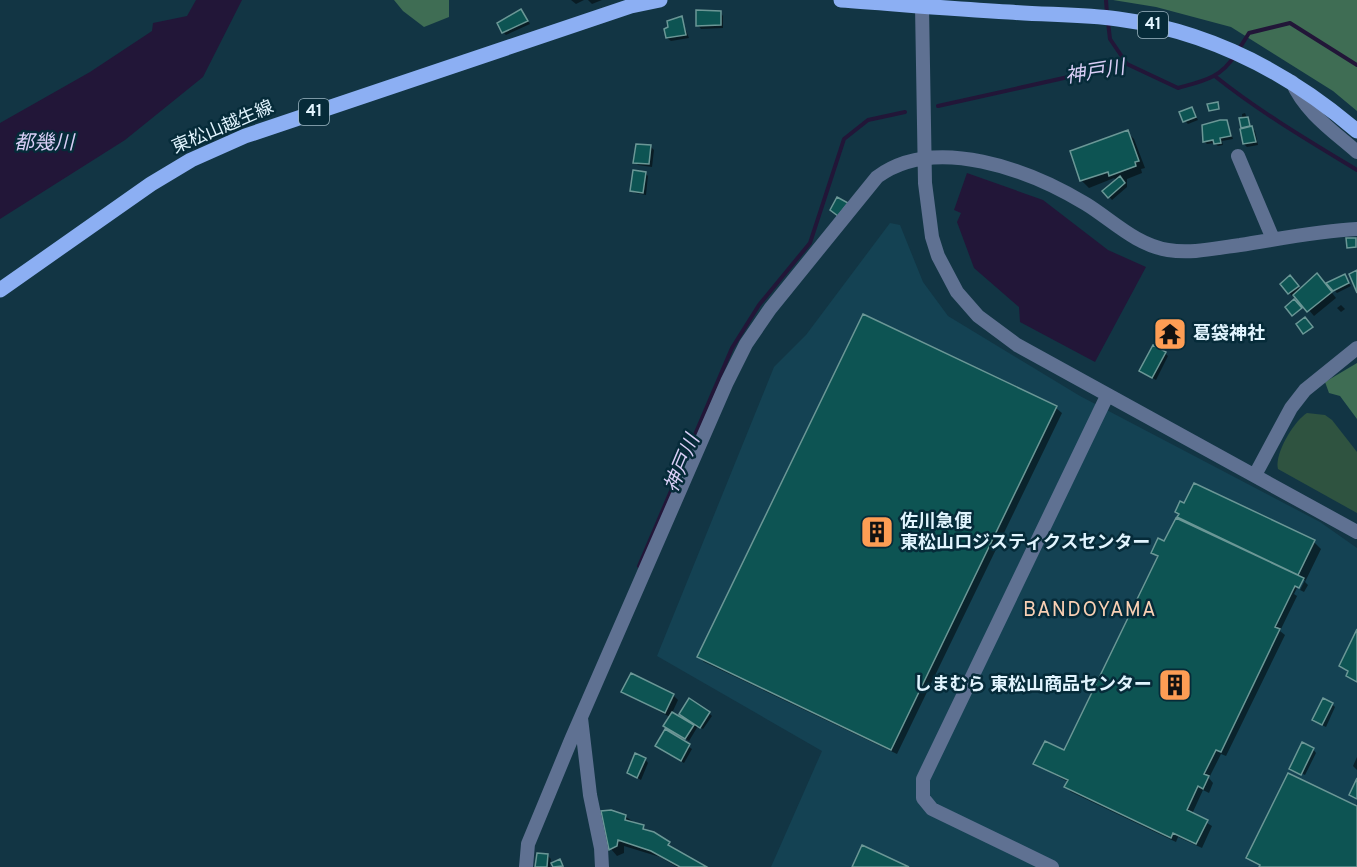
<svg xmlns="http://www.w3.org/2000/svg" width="1357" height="867" viewBox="0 0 1357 867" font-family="Overpass,'Noto Sans JP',sans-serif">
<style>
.built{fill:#144253}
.green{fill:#2f5340}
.forest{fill:#3f6d54}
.water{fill:#221638}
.shadow{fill:#0007;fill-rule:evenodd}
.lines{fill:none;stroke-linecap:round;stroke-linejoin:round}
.stream{stroke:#221638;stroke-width:4}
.building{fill:#0d5453;stroke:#6b9796;stroke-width:1.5}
.minor{stroke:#5f7192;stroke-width:14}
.major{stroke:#8caff3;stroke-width:15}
.labels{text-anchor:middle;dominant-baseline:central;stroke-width:5;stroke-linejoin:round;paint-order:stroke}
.shield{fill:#062b39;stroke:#9fb8c3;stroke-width:1.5}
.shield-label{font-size:16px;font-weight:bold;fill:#e1f4fe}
.street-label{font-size:18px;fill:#e1f4fe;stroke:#062b39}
.poi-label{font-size:18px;font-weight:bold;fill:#e1f4fe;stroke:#062b39;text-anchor:start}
.water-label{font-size:20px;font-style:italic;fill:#d9cef6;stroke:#062b39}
.neighbourhood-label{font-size:20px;letter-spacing:1.5px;fill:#f9d0b4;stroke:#062b39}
</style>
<rect width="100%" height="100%" fill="#123544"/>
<!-- built -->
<path class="built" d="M 890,223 L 900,225 L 923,282 L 948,316 L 1080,396 L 1320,522 L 1357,548 L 1357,867 L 771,867 L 822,751 L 657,656 L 774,367 L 806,335 Z"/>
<!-- green -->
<path class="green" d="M 1307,413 L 1325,415 L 1332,420 L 1357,452 L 1357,513 L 1278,469 C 1274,454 1294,421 1307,413 Z"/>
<!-- forest -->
<path class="forest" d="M 394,0 L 449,0 L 449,17 L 424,27 L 403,11 Z
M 1113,0 L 1357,0 L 1357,111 L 1333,91 L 1231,27 L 1156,7 Z
M 1357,363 L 1357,419 L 1340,396 L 1329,393 L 1325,382 Z"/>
<!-- water -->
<path class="water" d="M 196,0 L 242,0 L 203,77 L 125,140 L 0,219 L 0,123 L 90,72 L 152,31 L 153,23 L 187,16 Z
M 967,173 L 1043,200 L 1108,250 L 1146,267 L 1095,362 L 1020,322 L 1019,307 L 974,268 L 957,222 L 961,213 L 954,210 Z"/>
<!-- shadow -->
<path class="shadow" d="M 571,0 L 584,0 L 576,4 Z
M 588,0 L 602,0 L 592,4 Z
M 720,12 L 723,16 L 723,28 L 701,29 L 698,25 Z
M 524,14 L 530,24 L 506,35 L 503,32 Z
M 681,18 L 689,38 L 671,41 L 667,38 Z
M 1192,109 L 1198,120 L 1188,124 L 1185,121 Z
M 1245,113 L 1251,128 L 1255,131 L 1258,145 L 1247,147 L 1244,144 L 1242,114 Z
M 1227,122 L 1233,139 L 1222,141 L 1223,145 L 1218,146 L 1214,143 L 1207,144 L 1204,141 Z
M 1127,132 L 1134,139 L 1145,168 L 1141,169 L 1142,173 L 1127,179 L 1127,187 L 1112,200 L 1104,191 L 1117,181 L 1114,178 L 1089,188 L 1082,181 L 1071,152 Z
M 651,147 L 654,150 L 652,167 L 638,165 L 635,162 Z
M 645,173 L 648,176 L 646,195 L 635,193 L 632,190 Z
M 1344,276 L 1351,286 L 1337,293 L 1334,290 Z
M 1293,280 L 1301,290 L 1322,280 L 1336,298 L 1314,316 L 1295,294 L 1292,296 L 1282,284 Z
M 1341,305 L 1345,309 L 1341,312 L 1337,308 Z
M 864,316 L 1056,408 L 1062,413 L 897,754 L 704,662 L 699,657 Z
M 1170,327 L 1181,334 L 1183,339 L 1179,345 L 1164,335 Z
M 1165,353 L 1168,356 L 1156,380 L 1141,371 Z
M 1179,517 L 1314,542 L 1321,549 L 1305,582 L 1308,585 L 1304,592 L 1300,590 L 1280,631 L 1285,635 L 1226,756 L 1221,754 L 1209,778 L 1213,783 L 1209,793 L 1203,790 L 1192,814 L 1212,826 L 1202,848 L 1178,837 L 1176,842 L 1071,792 L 1066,787 L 1068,782 L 1035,764 L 1065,752 L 1158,558 L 1153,552 L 1185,523 ZM 1301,580 L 1305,580 L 1297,596 L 1294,594 Z
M 623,692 L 673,695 L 678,700 L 672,713 L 687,721 L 681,714 L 709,713 L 712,716 L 703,729 L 698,726 L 689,741 L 665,726 L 670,717 Z
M 1332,704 L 1335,707 L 1326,727 L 1317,723 L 1314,720 Z
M 665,731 L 692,749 L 684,763 L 660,749 Z
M 1313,749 L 1316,753 L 1305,775 L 1292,769 Z
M 1357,757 L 1357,770 L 1353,766 Z
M 645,759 L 648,763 L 641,780 L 628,772 Z
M 603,813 L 626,817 L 704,867 L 677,867 L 660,857 L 624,846 L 624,853 L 617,856 L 611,849 Z
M 548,856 L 551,859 L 550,867 L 537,867 Z"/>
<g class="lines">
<!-- stream -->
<path class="stream" d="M 1106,0 L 1107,14
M 1108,22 L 1110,39 L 1127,64
M 1239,49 L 1249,33 L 1290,23 L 1357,65
M 1216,77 C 1260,112 1309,141 1357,170
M 938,106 L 1127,64 L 1178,88 C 1203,81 1221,78 1235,55
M 639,566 L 732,348 L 759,305 L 810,243 L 844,139 L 868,120 L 905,112"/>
</g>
<!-- building -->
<path class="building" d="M 521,9 L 528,21 L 502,33 L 497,23 Z
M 696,10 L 721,11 L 721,25 L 696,26 Z
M 682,16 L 686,35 L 666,38 L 664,29 L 668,27 L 667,21 Z
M 1218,102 L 1219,109 L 1209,111 L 1207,104 Z
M 1192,107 L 1196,117 L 1183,122 L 1179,112 Z
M 1248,117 L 1250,126 L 1241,128 L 1239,118 Z
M 1220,120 L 1227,120 L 1231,136 L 1220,138 L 1221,143 L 1214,144 L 1213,140 L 1203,142 L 1202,125 Z
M 1252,126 L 1256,142 L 1243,144 L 1240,129 Z
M 1128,130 L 1139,161 L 1135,162 L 1136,166 L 1109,176 L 1108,172 L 1080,181 L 1070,151 Z
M 636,144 L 651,145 L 649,164 L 633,163 Z
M 633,170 L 646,172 L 643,193 L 630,191 Z
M 1120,176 L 1125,183 L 1108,198 L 1102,191 Z
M 837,197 L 848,203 L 838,216 L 830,210 Z
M 1346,238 L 1356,238 L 1356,247 L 1347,248 Z
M 1357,270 L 1357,293 L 1349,274 Z
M 1317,273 L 1332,292 L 1307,312 L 1293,295 Z
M 1345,274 L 1349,283 L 1333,291 L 1326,283 Z
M 1290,275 L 1299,286 L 1288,294 L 1280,284 Z
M 1294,299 L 1302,308 L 1292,316 L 1285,307 Z
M 863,314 L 1057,406 L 891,750 L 697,657 Z
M 1305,317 L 1313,327 L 1303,334 L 1296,324 Z
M 1163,325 L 1179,330 L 1177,333 L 1181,334 L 1176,342 L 1172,343 L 1159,332 Z
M 1153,345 L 1166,352 L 1152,378 L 1139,371 Z
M 1194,483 L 1315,540 L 1298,575 L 1177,517 L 1179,514 L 1175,512 L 1180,501 L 1184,503 Z
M 1176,518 L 1304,578 L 1299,588 L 1295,586 L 1275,627 L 1280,629 L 1221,752 L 1216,750 L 1204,774 L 1209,776 L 1203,789 L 1198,786 L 1187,810 L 1208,820 L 1196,844 L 1173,833 L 1171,838 L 1064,787 L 1068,780 L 1033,764 L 1045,741 L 1064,750 L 1158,556 L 1151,553 L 1158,538 L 1164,541 Z
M 1357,629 L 1357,682 L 1346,676 L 1348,671 L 1339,666 Z
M 631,673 L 674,694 L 665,713 L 621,692 Z
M 689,698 L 710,712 L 700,728 L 679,714 Z
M 1323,698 L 1333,703 L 1322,725 L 1312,720 Z
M 672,712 L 694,725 L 685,739 L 663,726 Z
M 665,729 L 690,744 L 681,761 L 655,746 Z
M 1302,742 L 1314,748 L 1301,775 L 1289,769 Z
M 635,753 L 646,758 L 637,778 L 627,773 Z
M 1288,773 L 1357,806 L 1357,867 L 1259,867 L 1260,865 L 1246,858 Z
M 1357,778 L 1357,799 L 1349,795 Z
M 611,810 L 626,815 L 625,820 L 644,825 L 643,829 L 654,832 L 670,842 L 668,845 L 707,867 L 680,867 L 651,851 L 618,840 L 617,846 L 609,850 L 601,811 Z
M 862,845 L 909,867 L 852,867 Z
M 537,853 L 548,854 L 547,867 L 535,867 Z
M 560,859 L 563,866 L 553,867 L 551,863 Z"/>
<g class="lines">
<!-- minor -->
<path class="minor" d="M 922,6 L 925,183 L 932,237 L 938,256 L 957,292 L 978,316 L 1017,345 L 1357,532
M 1292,82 C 1305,112 1333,131 1357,152
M 1238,156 L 1273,239
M 1255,475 L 1291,408 L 1305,390 L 1357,348
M 581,718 L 590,795 L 601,848 L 602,867
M 526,867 L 528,844 L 571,740 L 727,382 L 746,344 L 770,309 L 877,177 C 935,134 1030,170 1086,204 C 1112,220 1136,245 1168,250 C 1192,254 1216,248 1240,245 C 1279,239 1318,231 1357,229
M 1052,867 L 932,809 L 923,798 L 923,779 L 1107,396"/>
<!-- major -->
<path class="major" d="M 841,0 C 897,4 953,9 1009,12 C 1045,15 1082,14 1118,19 C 1209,31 1288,72 1357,131
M 0,290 L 151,184 L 191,160 L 245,136 L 631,6 L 660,0"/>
</g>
<!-- icons -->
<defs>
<g id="temple-square" transform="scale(1.725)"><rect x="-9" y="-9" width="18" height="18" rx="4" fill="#fd9d54" stroke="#062b39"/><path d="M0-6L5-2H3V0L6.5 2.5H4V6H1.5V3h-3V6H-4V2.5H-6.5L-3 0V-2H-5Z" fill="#111"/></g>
<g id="building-square" transform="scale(1.725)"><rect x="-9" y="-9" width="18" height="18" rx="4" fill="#fd9d54" stroke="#062b39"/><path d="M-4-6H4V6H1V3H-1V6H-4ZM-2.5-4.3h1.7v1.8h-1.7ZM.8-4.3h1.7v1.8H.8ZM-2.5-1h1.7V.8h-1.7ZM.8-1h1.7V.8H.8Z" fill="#111"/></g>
</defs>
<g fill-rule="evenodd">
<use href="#temple-square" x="1170" y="334"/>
<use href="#building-square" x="877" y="532"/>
<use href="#building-square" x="1175" y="685"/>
</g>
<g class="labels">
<!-- shield labels -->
<g class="shield">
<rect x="1138" y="12" width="30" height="26" rx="4.5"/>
<rect x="299" y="99" width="30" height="26" rx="4.5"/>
</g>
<g class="shield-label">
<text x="1153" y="25">41</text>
<text x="314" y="112">41</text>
</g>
<!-- street labels -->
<g class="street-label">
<text transform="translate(223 128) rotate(-23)">東松山越生線</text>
</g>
<!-- poi labels -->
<g class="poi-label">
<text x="1193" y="334">葛袋神社</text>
<text x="900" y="522">佐川急便<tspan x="900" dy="21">東松山ロジスティクスセンター</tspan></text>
<text x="1152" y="685" text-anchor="end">しまむら 東松山商品センター</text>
</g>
<!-- water labels -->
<g class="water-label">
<text transform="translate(1095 73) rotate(-9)">神戸川</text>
<text x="44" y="144">都幾川</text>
<text transform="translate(683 464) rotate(-67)">神戸川</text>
</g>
<!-- neighbourhood labels -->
<g class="neighbourhood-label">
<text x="1090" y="611">BANDOYAMA</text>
</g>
</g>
</svg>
